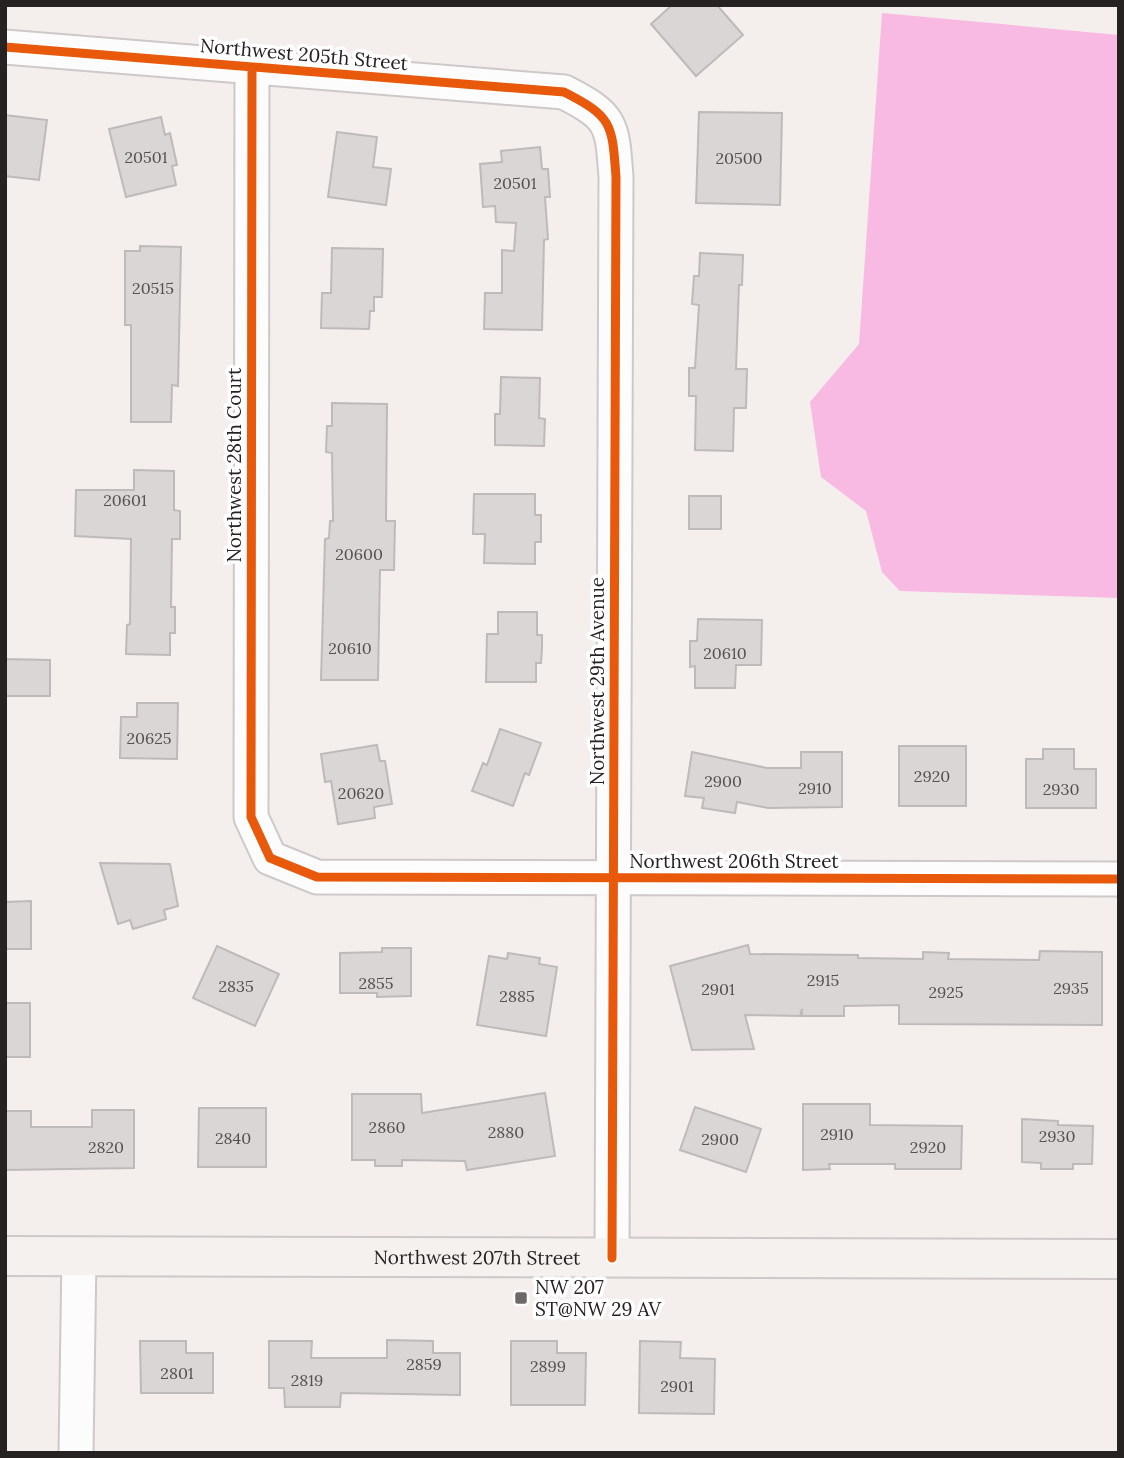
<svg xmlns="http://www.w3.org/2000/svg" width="1124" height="1458" viewBox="0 0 1124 1458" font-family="Lora,serif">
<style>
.water{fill:#f8bae2}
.building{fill:#dad6d5;stroke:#bfbaba;stroke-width:2}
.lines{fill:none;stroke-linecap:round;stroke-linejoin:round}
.street-casing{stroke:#cec9c8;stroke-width:37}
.secondary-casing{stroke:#cec9c8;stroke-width:42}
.street{stroke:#fdfcfc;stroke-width:33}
.secondary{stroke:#f4f1ef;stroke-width:38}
.cycleway-casing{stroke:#fff;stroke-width:13}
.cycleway{stroke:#e8590c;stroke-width:9}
.poi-dot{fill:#6e6968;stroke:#fff;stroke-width:2.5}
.labels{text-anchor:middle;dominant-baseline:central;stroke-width:7;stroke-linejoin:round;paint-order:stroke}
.number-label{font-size:16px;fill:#555150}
.street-label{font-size:19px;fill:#262221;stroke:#fff}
.poi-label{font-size:19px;fill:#262221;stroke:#fff;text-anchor:start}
</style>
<rect width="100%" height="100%" fill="#f4eeed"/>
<!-- water -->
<path class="water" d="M 882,13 L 1119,35 L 1119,598 L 900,591 L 882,572 L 866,511 L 821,477 L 810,402 L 859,344 Z"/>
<!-- building -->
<path class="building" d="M 672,5 L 717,5 L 743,35 L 696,76 L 651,24 Z
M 699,112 L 782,113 L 780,205 L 696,203 Z
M 5,115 L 47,120 L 39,180 L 5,176 Z
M 161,117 L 165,135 L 170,133 L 177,165 L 172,166 L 176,185 L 126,197 L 109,129 Z
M 337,132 L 377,137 L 373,167 L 391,169 L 386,205 L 328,197 Z
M 540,147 L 542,169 L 548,169 L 550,197 L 545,197 L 548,239 L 544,240 L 542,330 L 484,329 L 485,293 L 502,293 L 502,250 L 514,251 L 516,223 L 496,222 L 495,206 L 483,207 L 480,164 L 502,162 L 501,151 Z
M 140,246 L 181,247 L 178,386 L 172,385 L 171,422 L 131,422 L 131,325 L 125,325 L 125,251 L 140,251 Z
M 332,248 L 383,249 L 382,297 L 374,297 L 374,311 L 370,311 L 369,329 L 321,328 L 322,293 L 331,293 Z
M 700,253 L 743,255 L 742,285 L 739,285 L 736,369 L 747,369 L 746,408 L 734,408 L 733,451 L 695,450 L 696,396 L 689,396 L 689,368 L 695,368 L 699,305 L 692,304 L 694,276 L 699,276 Z
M 501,377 L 540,378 L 539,418 L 545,419 L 544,446 L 495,445 L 495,414 L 500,414 Z
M 332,403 L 387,404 L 386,521 L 395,521 L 394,570 L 380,570 L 378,680 L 321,680 L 325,539 L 329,538 L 330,521 L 333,521 L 332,453 L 326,452 L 327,426 L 332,426 Z
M 134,470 L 174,471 L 174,510 L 180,511 L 180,539 L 172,539 L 171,607 L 175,607 L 175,633 L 170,633 L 170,655 L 126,654 L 127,625 L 130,624 L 131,539 L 75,536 L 76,490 L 134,490 Z
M 474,494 L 535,494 L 535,515 L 541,515 L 541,542 L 535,542 L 535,564 L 484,563 L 485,534 L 473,534 Z
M 689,496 L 721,496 L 721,529 L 689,529 Z
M 498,612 L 537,612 L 537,635 L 542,635 L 542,649 L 541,663 L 536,663 L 536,682 L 486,682 L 487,634 L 498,634 Z
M 698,619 L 762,620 L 761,665 L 736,665 L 735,688 L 695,688 L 695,666 L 690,667 L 690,641 L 697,641 Z
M 5,659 L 50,660 L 50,696 L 5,696 Z
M 137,703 L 178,703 L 177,759 L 120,758 L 121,717 L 137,717 Z
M 500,729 L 541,743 L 529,775 L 525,773 L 513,806 L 472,791 L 483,763 L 487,765 Z
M 377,745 L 380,761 L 385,761 L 392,804 L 374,807 L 375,818 L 338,824 L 331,781 L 325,782 L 321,754 Z
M 899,746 L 966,746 L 966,806 L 899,806 Z
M 1043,749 L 1074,749 L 1074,769 L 1096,769 L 1096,808 L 1026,808 L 1026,759 L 1043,759 Z
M 692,752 L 767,768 L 801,768 L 801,752 L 842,752 L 842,807 L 768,808 L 737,802 L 735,813 L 702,808 L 704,798 L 685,796 Z
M 100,863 L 170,864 L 178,906 L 164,910 L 166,919 L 133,929 L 130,920 L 118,924 Z
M 31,901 L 31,949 L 5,949 L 5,902 Z
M 748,945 L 750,954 L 858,955 L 858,958 L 923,959 L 923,952 L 949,953 L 948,959 L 1039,960 L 1040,951 L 1102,952 L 1102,1025 L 899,1024 L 899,1005 L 844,1006 L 844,1016 L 802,1016 L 802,1009 L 800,1016 L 745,1015 L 754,1049 L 692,1050 L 670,966 Z
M 217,946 L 279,974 L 255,1026 L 193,998 Z
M 382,948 L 411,948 L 411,996 L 377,997 L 377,993 L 340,993 L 340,953 L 382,952 Z
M 508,953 L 540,958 L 539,964 L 557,967 L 546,1036 L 477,1025 L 489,956 L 507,959 Z
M 5,1003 L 30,1003 L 30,1057 L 5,1057 Z
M 545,1093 L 555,1156 L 467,1170 L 465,1161 L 402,1160 L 402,1166 L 375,1166 L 375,1160 L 352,1160 L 352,1094 L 421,1094 L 422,1113 Z
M 803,1104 L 870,1104 L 870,1125 L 962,1126 L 961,1169 L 895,1169 L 895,1164 L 829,1164 L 830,1169 L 803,1170 Z
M 695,1107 L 761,1129 L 746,1172 L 680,1150 Z
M 199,1108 L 266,1108 L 266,1167 L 198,1167 Z
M 92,1110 L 134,1110 L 134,1168 L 5,1170 L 5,1111 L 31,1111 L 31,1127 L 92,1127 Z
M 1022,1119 L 1058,1121 L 1058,1125 L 1093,1126 L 1092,1164 L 1073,1164 L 1073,1169 L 1041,1169 L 1041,1163 L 1022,1162 Z
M 387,1340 L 433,1341 L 433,1353 L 460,1353 L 460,1395 L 341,1393 L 340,1407 L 285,1407 L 284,1388 L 269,1388 L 269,1341 L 312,1341 L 311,1358 L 387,1358 Z
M 140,1341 L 186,1341 L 186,1353 L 213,1353 L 213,1393 L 141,1393 Z
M 511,1341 L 557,1341 L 557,1353 L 586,1353 L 585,1405 L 511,1405 Z
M 640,1341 L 681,1342 L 680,1358 L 715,1359 L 714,1414 L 639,1413 Z"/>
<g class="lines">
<!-- street casing -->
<g class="street-casing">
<path id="street" d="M 5,47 L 564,92 C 613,117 612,124 616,177 L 612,1258
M 252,67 L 251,817 L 270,858 L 317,877 L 1119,879
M 76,1453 L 79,1256"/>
</g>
<!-- secondary casing -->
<g class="secondary-casing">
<g id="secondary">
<path id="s1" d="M 5,1256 L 1119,1259"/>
</g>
</g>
<!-- street -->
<use href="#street" class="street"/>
<!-- secondary -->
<use href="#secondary" class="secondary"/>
<!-- cycleway casing -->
<g class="cycleway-casing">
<path id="cycleway" d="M 5,47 L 564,92 C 613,117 612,124 616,177 L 612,1258
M 252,67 L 251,817 L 270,858 L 317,877 L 1119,879"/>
</g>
<!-- cycleway -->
<use href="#cycleway" class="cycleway"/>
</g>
<!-- markers -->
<rect class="poi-dot" x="514" y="1291" width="14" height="14" rx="3.5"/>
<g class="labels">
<!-- number labels -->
<g class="number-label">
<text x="146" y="157">20501</text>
<text x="739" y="158">20500</text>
<text x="515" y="183">20501</text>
<text x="153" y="288">20515</text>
<text x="125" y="500">20601</text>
<text x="359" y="554">20600</text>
<text x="350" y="648">20610</text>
<text x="725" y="653">20610</text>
<text x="149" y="738">20625</text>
<text x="932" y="776">2920</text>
<text x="723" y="781">2900</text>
<text x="815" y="788">2910</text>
<text x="1061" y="789">2930</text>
<text x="361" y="793">20620</text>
<text x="823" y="980">2915</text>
<text x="376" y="983">2855</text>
<text x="236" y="986">2835</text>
<text x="1071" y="988">2935</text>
<text x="718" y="989">2901</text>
<text x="946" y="992">2925</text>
<text x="517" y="996">2885</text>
<text x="387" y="1127">2860</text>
<text x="506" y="1132">2880</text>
<text x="837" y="1134">2910</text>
<text x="1057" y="1136">2930</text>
<text x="233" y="1138">2840</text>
<text x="720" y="1139">2900</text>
<text x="106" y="1147">2820</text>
<text x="928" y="1147">2920</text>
<text x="424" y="1364">2859</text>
<text x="548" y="1366">2899</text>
<text x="177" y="1373">2801</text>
<text x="307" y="1380">2819</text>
<text x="677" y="1386">2901</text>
</g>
<!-- street labels -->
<g class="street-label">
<text transform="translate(304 54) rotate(5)">Northwest 205th Street</text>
<text transform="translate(234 465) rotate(-90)">Northwest 28th Court</text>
<text transform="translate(597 681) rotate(-90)">Northwest 29th Avenue</text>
<text x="734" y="861">Northwest 206th Street</text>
<text stroke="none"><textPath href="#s1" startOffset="472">Northwest 207th Street</textPath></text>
</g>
<!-- poi labels -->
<g class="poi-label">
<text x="535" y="1287">NW 207<tspan x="535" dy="22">ST@NW 29 AV</tspan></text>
</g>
</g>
<!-- border -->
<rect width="1124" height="1458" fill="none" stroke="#262221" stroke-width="14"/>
</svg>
